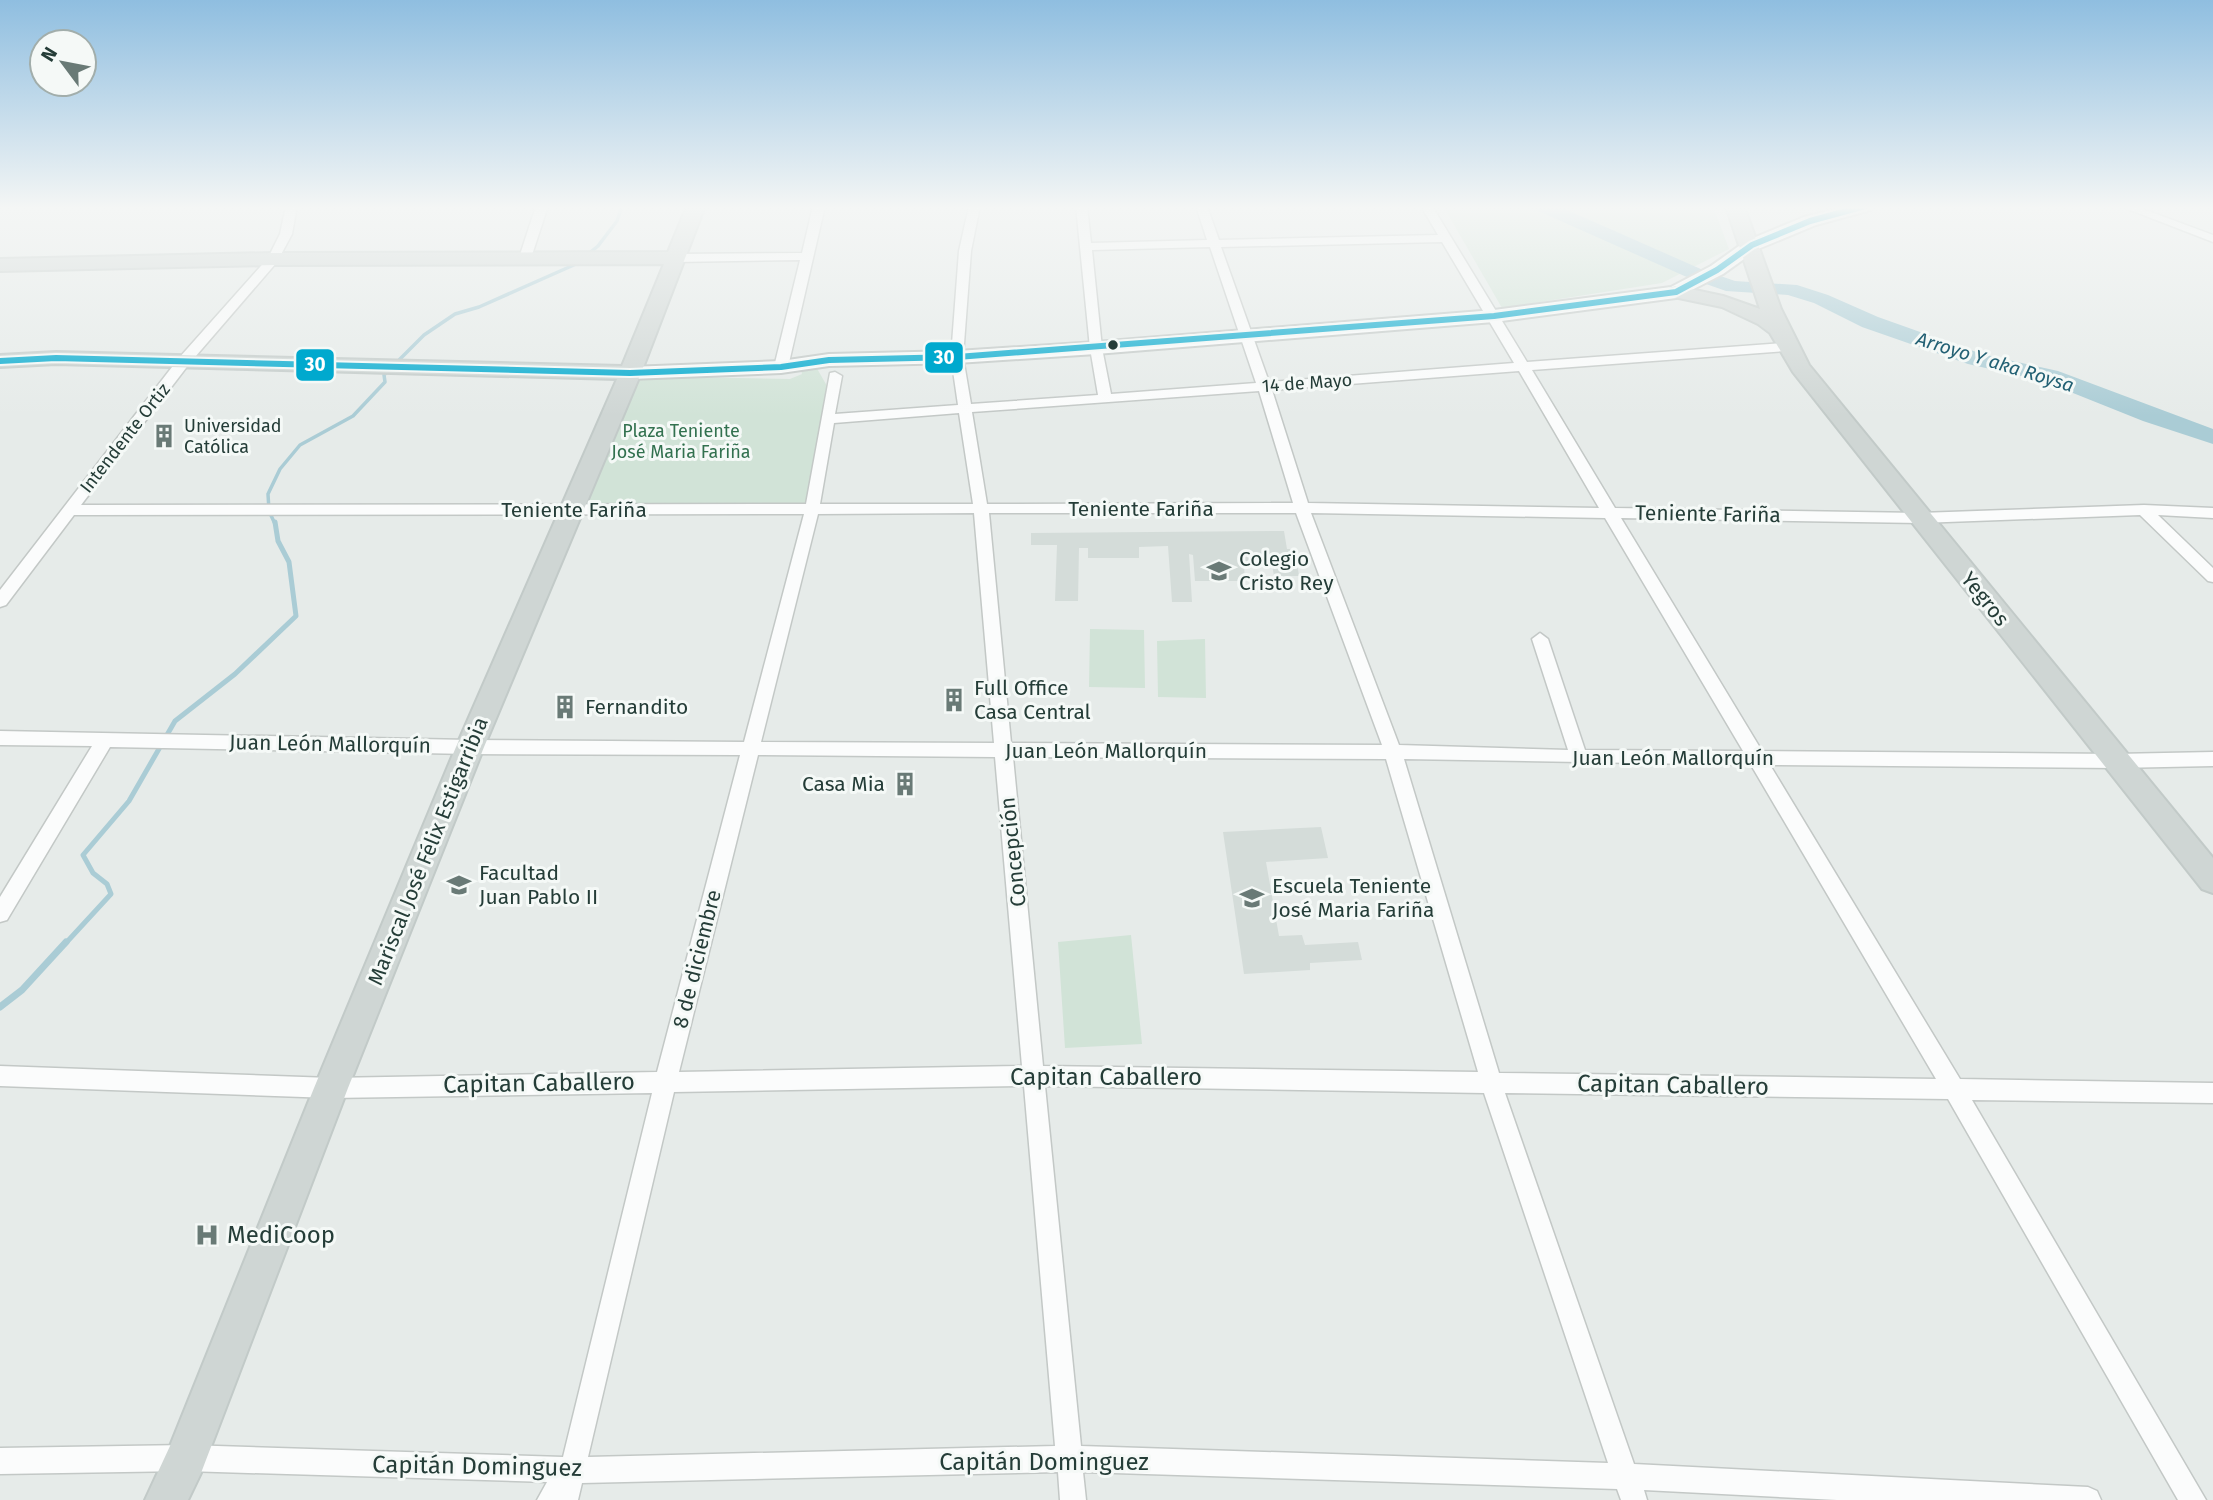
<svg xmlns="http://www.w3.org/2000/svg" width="2213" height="1500" viewBox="0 0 2213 1500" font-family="'Fira Sans',sans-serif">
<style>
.built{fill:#d4dcd9}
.green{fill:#d1e3d7}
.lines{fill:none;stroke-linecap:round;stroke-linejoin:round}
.stream-far2{stroke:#aaccd5;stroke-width:3.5}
.stream-far1{stroke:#aaccd5;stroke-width:5}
.stream{stroke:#aaccd5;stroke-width:7}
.river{fill:#aaccd5;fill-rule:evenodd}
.street-casing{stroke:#c3c8c6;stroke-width:3}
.secondary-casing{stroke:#c2c8c6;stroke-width:4}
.primary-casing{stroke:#c2cac8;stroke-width:4}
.street{fill:#fbfcfc;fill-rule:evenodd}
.secondary{fill:#fbfcfc;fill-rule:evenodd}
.primary{fill:#cfd6d4;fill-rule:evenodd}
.bus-1-casing{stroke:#f5f9f7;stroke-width:10}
.bus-1{stroke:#00a9ce;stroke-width:6}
.bus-dot{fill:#253d38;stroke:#f5f9f7;stroke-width:2.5}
.labels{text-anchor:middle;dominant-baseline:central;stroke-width:6;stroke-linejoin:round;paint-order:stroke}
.far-street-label{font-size:18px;fill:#253d38;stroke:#f5f9f7}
.far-poi-label{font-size:18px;fill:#253d38;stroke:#f5f9f7;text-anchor:start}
.far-park-label{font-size:18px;fill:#32714f;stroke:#f5f9f7}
.far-water-label{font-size:19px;font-style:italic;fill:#236174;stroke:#f5f9f7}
.street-label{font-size:21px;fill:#253d38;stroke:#f5f9f7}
.poi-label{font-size:21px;fill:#253d38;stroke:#f5f9f7;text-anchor:start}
.near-street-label{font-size:24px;fill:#253d38;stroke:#f5f9f7}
.near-poi-label{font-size:24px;fill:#253d38;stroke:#f5f9f7;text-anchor:start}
.line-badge{stroke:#f5f9f7;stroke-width:2.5}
.badge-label{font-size:19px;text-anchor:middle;font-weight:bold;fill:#fff}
</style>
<rect width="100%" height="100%" fill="#e6ebe9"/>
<!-- built -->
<path class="built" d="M 1284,531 L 1287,549 L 1295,549 L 1299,576 L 1274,576 L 1272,565 L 1244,566 L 1245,581 L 1195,581 L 1193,555 L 1189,554 L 1192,602 L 1172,602 L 1168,546 L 1139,547 L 1139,558 L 1088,558 L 1088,548 L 1079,548 L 1078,601 L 1055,601 L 1057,545 L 1031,545 L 1031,533 Z
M 1321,827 L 1328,858 L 1266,862 L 1279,936 L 1302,935 L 1305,945 L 1358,942 L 1362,960 L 1310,963 L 1310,970 L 1244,974 L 1223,832 Z"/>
<!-- green -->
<path class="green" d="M 1473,206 L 1713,206 L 1729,249 L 1662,283 L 1502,308 L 1446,211 Z
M 815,365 L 827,386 L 807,505 L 584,507 L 636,376 L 790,379 L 802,374 L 800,366 Z
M 1090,629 L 1144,630 L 1145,688 L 1089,687 Z
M 1205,639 L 1206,698 L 1158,697 L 1157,641 Z
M 1131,935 L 1142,1044 L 1065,1048 L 1058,942 Z"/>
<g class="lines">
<!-- stream-far2 -->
<path class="stream-far2" d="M 396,363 L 424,335 L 455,314 L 479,307 L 576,264 L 598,246 L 617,221 L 622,206
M 275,524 L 269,511 L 268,494 L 280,469 L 300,445 L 353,416 L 385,382 L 384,375 L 389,370"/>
<!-- stream-far1 -->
<path class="stream-far1" d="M 65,944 L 111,894 L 107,884 L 93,873 L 83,855 L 129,801 L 175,721 L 235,674 L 296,616 L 289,562 L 278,541 L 275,522"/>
<!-- stream -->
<path class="stream" d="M 0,1007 L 22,990 L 66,942"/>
<!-- river -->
<path class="river" d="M 1533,206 L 1558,206 L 1703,270 L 1735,281 L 1797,285 L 1828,295 L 1878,317 L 1982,354 L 2058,371 L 2213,429 L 2213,444 L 2143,421 L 2043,381 L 1968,364 L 1862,327 L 1814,303 L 1788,295 L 1726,291 L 1689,278 L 1536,210 Z"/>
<!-- street casing -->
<g class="street-casing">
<path id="street" d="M 286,206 L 297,206 L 292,234 L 277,262 L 189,364 L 81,505 L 806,504 L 830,373 L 835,372 L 842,376 L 835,414 L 958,405 L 951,357 L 959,251 L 969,206 L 980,206 L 971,251 L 963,357 L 971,404 L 1098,395 L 1090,348 L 1076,206 L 1087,206 L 1091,243 L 1207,240 L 1196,206 L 1207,206 L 1219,240 L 1438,235 L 1421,206 L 1432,206 L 1527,362 L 1785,343 L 1791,347 L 1785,351 L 1532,370 L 1615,508 L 1920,513 L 2144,505 L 2213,508 L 2213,518 L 2158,515 L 2213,568 L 2213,582 L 2208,581 L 2140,515 L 1920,523 L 1621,518 L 1762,751 L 2116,754 L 2213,752 L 2213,766 L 2116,768 L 1770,765 L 1960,1079 L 2213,1083 L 2213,1103 L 1972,1100 L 2206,1500 L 2178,1500 L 1948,1099 L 1505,1093 L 1634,1464 L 2088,1487 L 2097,1491 L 2101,1500 L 1837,1500 L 1644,1490 L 1647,1500 L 1621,1500 L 1617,1489 L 1083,1472 L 1086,1500 L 1060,1500 L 1058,1472 L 582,1483 L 578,1500 L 537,1500 L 547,1482 L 186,1471 L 0,1474 L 0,1448 L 186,1445 L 563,1457 L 652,1093 L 331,1098 L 0,1086 L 0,1066 L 331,1078 L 657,1072 L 740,755 L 470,754 L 110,747 L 7,920 L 0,922 L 0,897 L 92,746 L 0,745 L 0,731 L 470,740 L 744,742 L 804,514 L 74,515 L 6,605 L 0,607 L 0,590 L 179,358 L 268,258 L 280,234 ZM 1442,242 L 1514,363 L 1269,382 L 1221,247 ZM 1210,247 L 1256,383 L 1111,394 L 1102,348 L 1092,250 ZM 1519,371 L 1599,508 L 1308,503 L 1272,390 ZM 1259,391 L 1293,503 L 987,504 L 972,412 ZM 959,413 L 973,504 L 820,504 L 834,423 ZM 974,513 L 994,743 L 761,742 L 818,514 ZM 989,513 L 1296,513 L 1382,745 L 1011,743 ZM 1311,513 L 1605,518 L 1743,751 L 1585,750 L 1548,639 L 1540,633 L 1532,639 L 1568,750 L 1399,745 ZM 758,755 L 995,757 L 1022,1066 L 679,1072 ZM 1013,757 L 1386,759 L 1478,1072 L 1043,1066 ZM 1404,759 L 1751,765 L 1936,1079 L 1499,1073 ZM 1024,1086 L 1055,1446 L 588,1457 L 674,1092 ZM 1045,1086 L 1484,1093 L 1608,1463 L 1081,1446 Z
M 536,206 L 548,206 L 531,258 L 525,262 L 519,258 Z
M 813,206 L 825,206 L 788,367 L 781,371 L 774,367 L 800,260 L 675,262 L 669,258 L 675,254 L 802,253 Z
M 2120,206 L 2135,206 L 2213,235 L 2213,242 Z"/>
</g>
<!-- secondary casing -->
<g class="secondary-casing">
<path id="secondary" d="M 1848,206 L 1873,206 L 1871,210 L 1816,225 L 1758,249 L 1723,274 L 1676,298 L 1494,322 L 1096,354 L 957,363 L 829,366 L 781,373 L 630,379 L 623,377 L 620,373 L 623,369 L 630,367 L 781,361 L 829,354 L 957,351 L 1096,342 L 1494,310 L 1671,287 L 1711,266 L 1746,241 L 1804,217 Z"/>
</g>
<!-- primary casing -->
<g class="primary-casing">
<path id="primary" d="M 687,206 L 705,206 L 641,373 L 484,747 L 348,1088 L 201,1473 L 188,1500 L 145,1500 L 170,1446 L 314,1088 L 456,747 L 617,379 L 56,364 L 0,367 L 0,355 L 56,352 L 622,366 L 664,264 L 273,265 L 0,271 L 0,259 L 273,253 L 668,252 Z
M 1726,206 L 1744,206 L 1781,309 L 1809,365 L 2213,858 L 2213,893 L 2202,889 L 1793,372 L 1770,333 L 1758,324 L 1722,307 L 1669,296 L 1666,292 L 1669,288 L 1676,286 L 1723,296 L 1760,309 Z"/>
</g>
<!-- street -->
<use href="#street" class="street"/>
<!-- secondary -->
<use href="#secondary" class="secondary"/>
<!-- primary -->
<use href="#primary" class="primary"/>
<!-- bus-1 casing -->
<g class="bus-1-casing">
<path id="bus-1" d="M 0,361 L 56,358 L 630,373 L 781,367 L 829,360 L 957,357 L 1494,316 L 1676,292 L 1717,270 L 1752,245 L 1810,221 L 1865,206"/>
</g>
<!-- bus-1 -->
<use href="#bus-1" class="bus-1"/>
</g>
<!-- sky -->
<linearGradient id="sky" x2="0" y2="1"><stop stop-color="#8fbee0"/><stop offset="0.5" stop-color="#f4f6f5"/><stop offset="1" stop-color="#f4f6f5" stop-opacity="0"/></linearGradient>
<rect width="2213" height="416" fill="url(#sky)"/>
<!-- icons -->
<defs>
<g id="building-bare" transform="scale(1.89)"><path d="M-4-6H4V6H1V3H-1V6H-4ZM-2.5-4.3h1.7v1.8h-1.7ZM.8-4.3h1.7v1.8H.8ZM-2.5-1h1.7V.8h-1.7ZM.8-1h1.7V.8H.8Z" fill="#697a76" stroke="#f5f9f7" stroke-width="2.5" paint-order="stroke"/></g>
<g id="school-bare" transform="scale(1.89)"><path d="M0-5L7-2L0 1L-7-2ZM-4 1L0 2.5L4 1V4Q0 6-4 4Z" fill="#697a76" stroke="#f5f9f7" stroke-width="2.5" paint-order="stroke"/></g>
<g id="university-bare" transform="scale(1.89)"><path d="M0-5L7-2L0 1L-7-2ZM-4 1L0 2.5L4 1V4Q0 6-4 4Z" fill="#697a76" stroke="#f5f9f7" stroke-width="2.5" paint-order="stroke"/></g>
<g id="hospital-bare" transform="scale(1.89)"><path d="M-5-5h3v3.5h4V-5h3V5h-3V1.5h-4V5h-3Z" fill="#697a76" stroke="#f5f9f7" stroke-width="2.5" paint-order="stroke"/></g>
</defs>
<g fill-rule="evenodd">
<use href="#building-bare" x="164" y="436"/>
<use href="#school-bare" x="1219" y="571"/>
<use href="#building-bare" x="954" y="700"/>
<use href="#building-bare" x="565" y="707"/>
<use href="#building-bare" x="905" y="784"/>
<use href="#university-bare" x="459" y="885"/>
<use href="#school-bare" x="1252" y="898"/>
<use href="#hospital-bare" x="207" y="1235"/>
</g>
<!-- markers -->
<circle class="bus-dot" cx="1113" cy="345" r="6"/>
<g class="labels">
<!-- far-street labels -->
<g class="far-street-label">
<text transform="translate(1307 383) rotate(-4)">14 de Mayo</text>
<text transform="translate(125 438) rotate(-52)">Intendente Ortiz</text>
</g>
<!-- far-poi labels -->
<g class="far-poi-label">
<text x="184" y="426">Universidad<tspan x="184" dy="21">Católica</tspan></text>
</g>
<!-- far-park labels -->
<g class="far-park-label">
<text x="681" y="431">Plaza Teniente<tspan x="681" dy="21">José Maria Fariña</tspan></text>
</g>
<!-- far-water labels -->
<g class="far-water-label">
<text transform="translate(1995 362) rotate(17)">Arroyo Y aka Roysa</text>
</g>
<!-- street labels -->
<g class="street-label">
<text x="1141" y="509">Teniente Fariña</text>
<text x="574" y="510">Teniente Fariña</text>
<text transform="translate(1708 514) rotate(1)">Teniente Fariña</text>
<text transform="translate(1985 599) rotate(51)">Yegros</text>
<text transform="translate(330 744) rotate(1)">Juan León Mallorquín</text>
<text x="1106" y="751">Juan León Mallorquín</text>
<text x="1673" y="758">Juan León Mallorquín</text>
<text transform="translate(428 851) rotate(-68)">Mariscal José Félix Estigarribia</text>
<text transform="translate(1013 852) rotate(-96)">Concepción</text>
<text transform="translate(697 959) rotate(-76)">8 de diciembre</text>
</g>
<!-- poi labels -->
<g class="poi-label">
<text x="1239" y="559">Colegio<tspan x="1239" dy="24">Cristo Rey</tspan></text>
<text x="974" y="688">Full Office<tspan x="974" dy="24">Casa Central</tspan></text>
<text x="585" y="707">Fernandito</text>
<text x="885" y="784" text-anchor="end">Casa Mia</text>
<text x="479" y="873">Facultad<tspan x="479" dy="24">Juan Pablo II</tspan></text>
<text x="1272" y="886">Escuela Teniente<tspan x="1272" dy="24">José Maria Fariña</tspan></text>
</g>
<!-- near-street labels -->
<g class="near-street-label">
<text x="1106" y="1077">Capitan Caballero</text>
<text transform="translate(539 1083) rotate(-1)">Capitan Caballero</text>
<text transform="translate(1673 1085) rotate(1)">Capitan Caballero</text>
<text x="1044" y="1462">Capitán Dominguez</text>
<text transform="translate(477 1466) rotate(1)">Capitán Dominguez</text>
</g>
<!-- near-poi labels -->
<g class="near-poi-label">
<text x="227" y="1235">MediCoop</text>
</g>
</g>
<g class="line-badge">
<rect x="924" y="341" width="40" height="33" rx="7" fill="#00a9ce"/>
<rect x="295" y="348" width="40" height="34" rx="7" fill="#00a9ce"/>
</g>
<g class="badge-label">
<text x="944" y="364">30</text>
<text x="315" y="371">30</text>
</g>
<!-- north arrow -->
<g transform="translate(63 63) rotate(302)"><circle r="33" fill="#f5f9f7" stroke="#a2aeab" stroke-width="2"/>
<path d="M0-5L12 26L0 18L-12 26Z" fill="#697a76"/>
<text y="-10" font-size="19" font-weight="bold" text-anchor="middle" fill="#253d38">N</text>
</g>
</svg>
